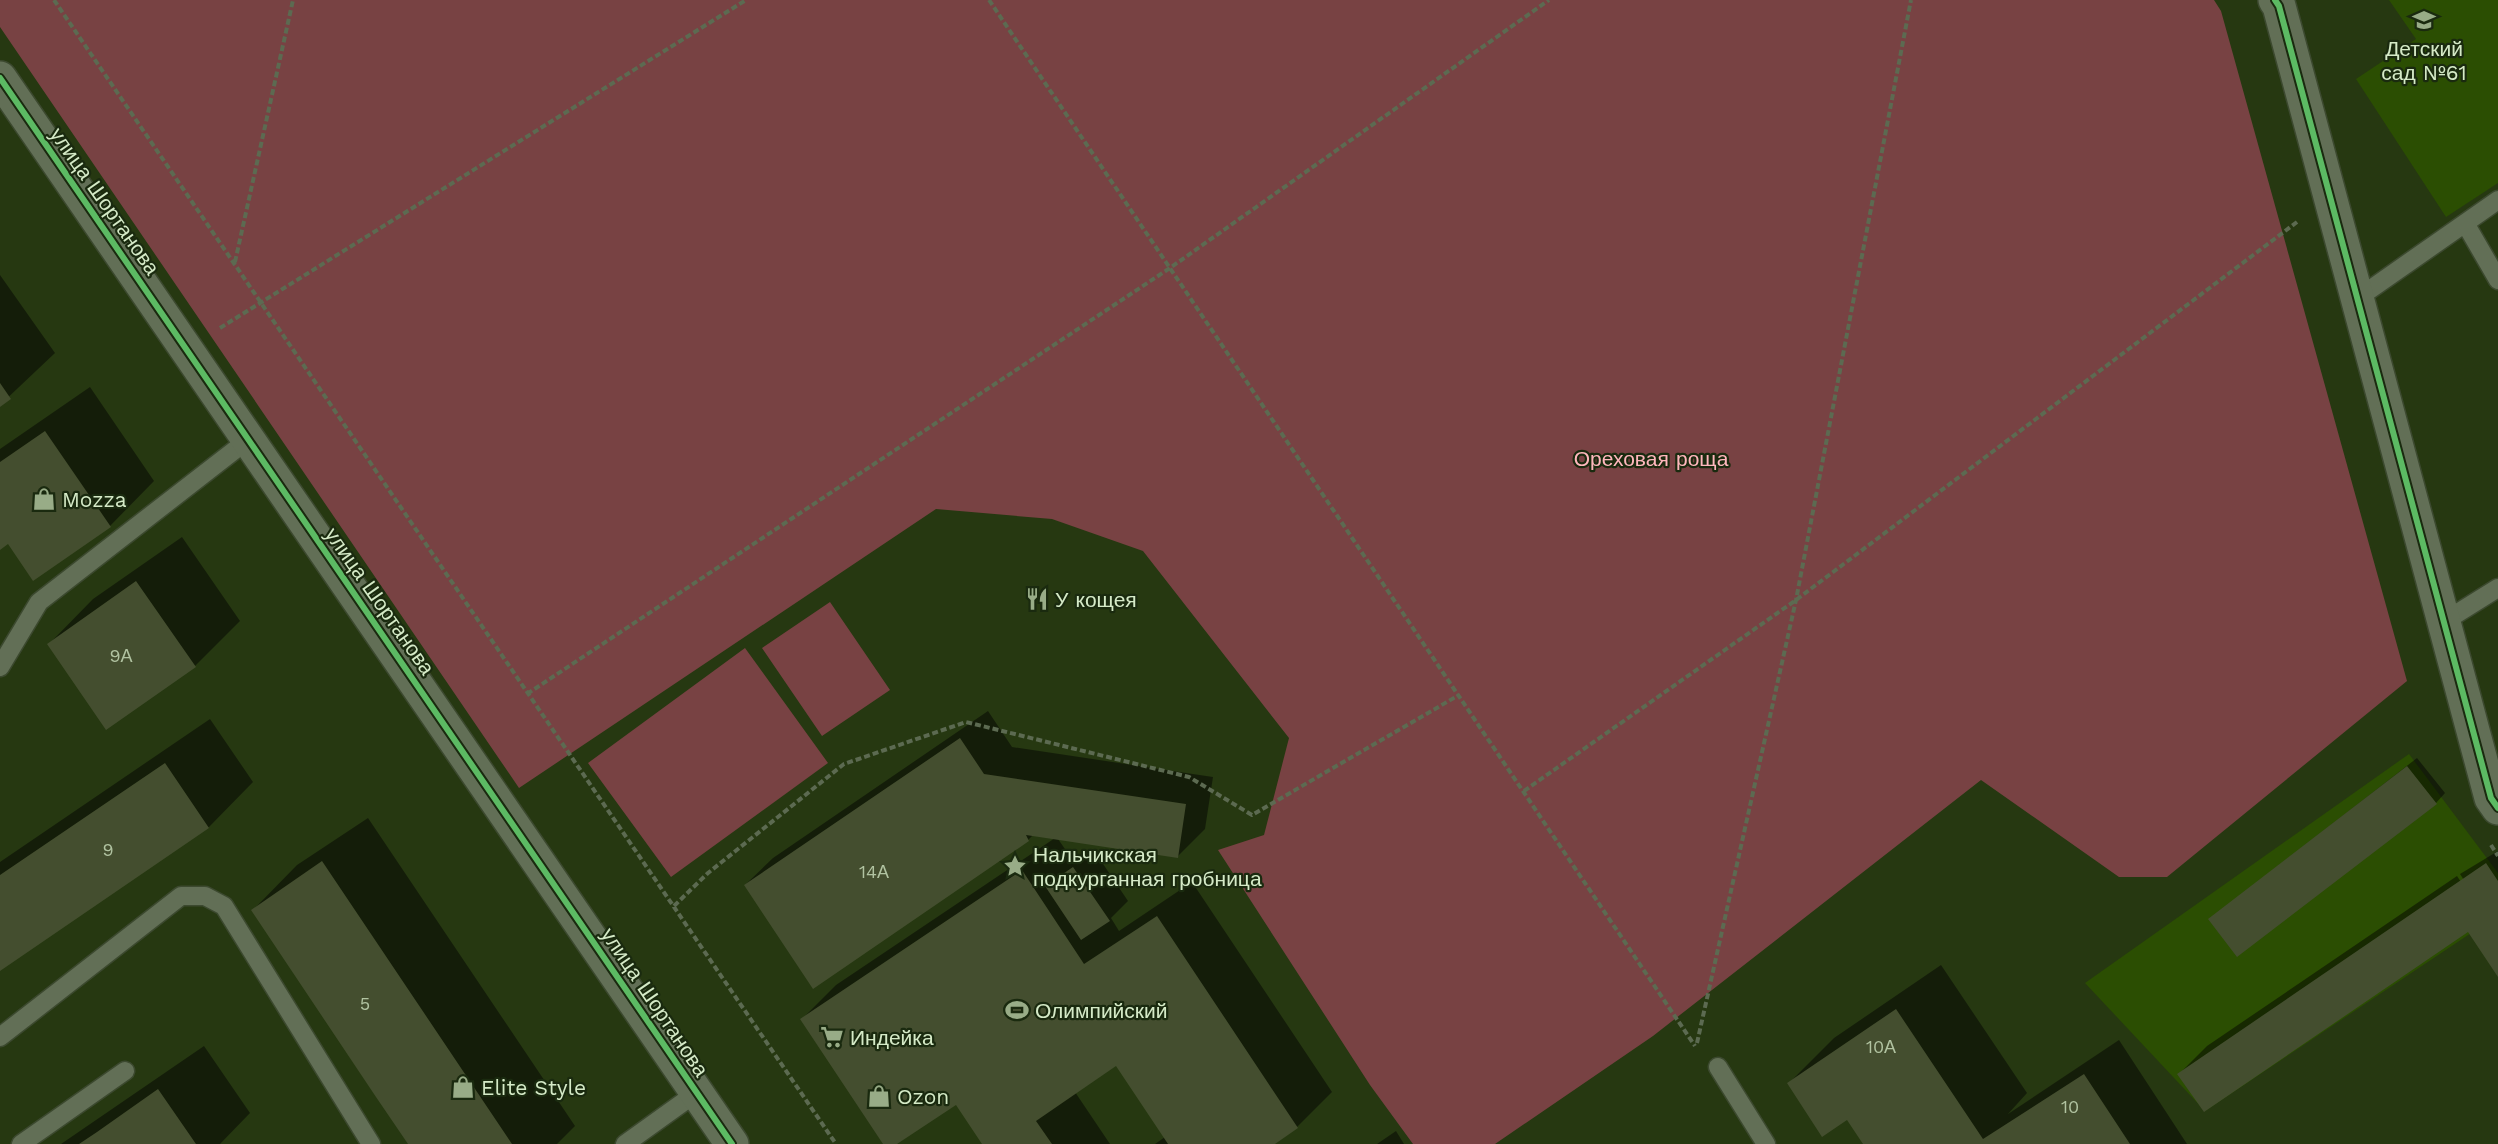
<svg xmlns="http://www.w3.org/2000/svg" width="2498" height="1144" viewBox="0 0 2498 1144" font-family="'Work Sans',sans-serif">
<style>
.built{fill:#2b4e02}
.green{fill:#784243}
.shadow{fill:#0007}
.building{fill:#444e2f}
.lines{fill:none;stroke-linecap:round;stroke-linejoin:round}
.service-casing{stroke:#3c492f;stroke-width:21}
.minor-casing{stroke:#3c492f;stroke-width:36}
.tertiary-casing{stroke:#3c492f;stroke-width:36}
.path{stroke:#5c6a51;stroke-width:4;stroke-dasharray:6 3;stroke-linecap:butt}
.service{stroke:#626f56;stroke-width:18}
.minor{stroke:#626f56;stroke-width:33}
.tertiary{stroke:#626f56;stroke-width:33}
.cycleway-casing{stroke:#1a2a0f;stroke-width:10}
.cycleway{stroke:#5cba63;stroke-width:6}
.labels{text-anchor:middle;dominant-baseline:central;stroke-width:4.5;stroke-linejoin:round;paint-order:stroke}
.number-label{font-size:18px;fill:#b1c3a1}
.poi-label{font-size:21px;fill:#d5eac7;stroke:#1a2a0f;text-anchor:start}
.street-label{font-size:21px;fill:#d5eac7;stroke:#1a2a0f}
.park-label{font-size:21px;fill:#ffb7bd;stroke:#1a2a0f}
</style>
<rect width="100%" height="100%" fill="#263811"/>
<!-- built -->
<path class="built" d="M 2389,0 L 2498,0 L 2498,183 L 2446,217 L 2356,79 L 2416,39 Z
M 2409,754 L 2498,873 L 2498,915 L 2205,1111 L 2085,983 Z"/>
<!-- green -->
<path class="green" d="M 0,0 L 2214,0 L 2221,11 L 2407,681 L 2167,877 L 2119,877 L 1981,780 L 1653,1036 L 1495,1144 L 1413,1144 L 1370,1085 L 1218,850 L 1264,835 L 1289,738 L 1143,551 L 1052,519 L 936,509 L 519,788 L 0,27 Z
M 830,602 L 890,690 L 822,736 L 762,648 Z
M 745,648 L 828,763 L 671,877 L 588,763 Z"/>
<!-- shadow -->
<path class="shadow" d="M 0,275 L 55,353 L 0,405 Z
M 90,387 L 154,481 L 110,526 L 8,542 L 0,548 L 0,449 Z
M 182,537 L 240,621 L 195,666 L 49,644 L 93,599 Z
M 988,711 L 1012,747 L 1213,777 L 1205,829 L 1178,856 L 1058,839 L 1074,862 L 1093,849 L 1128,901 L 1111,918 L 1119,931 L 1192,882 L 1332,1092 L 1297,1127 L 1272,1144 L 1155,1144 L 1165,1137 L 1116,1064 L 1075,1092 L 1110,1144 L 983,1144 L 956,1103 L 894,1144 L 884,1144 L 802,1019 L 836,985 L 1055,838 L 1033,835 L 1028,840 L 745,885 L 773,858 Z
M 210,719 L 253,782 L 209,827 L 0,969 L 0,862 Z
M 2417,758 L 2445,793 L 2436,803 L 2210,919 Z
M 368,818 L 575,1126 L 557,1144 L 409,1144 L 253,910 L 297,865 Z
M 2498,851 L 2498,975 L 2476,926 L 2179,1074 L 2207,1046 L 2457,876 L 2482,914 L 2486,914 L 2460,874 Z
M 1941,965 L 2027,1093 L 2008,1114 L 2119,1040 L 2187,1144 L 1865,1144 L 1848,1118 L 1789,1083 L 1834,1038 Z
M 204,1046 L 250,1113 L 220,1144 L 61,1144 Z
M 1396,1131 L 1404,1144 L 1377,1144 Z"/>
<!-- building -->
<path class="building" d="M 0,383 L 11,399 L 0,407 Z
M 45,431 L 111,527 L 33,581 L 8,544 L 0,550 L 0,462 Z
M 136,581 L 196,667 L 106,730 L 47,644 Z
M 960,738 L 984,774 L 1186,804 L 1178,858 L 1026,835 L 1029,841 L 813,989 L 744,885 Z
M 165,763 L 209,828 L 0,971 L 0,875 Z
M 2407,766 L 2437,804 L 2237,957 L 2208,919 Z
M 322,861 L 512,1144 L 408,1144 L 376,1097 L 251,910 Z
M 2486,863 L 2498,881 L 2498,977 L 2468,932 L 2204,1112 L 2177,1074 Z
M 1073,867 L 1110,921 L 1081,940 L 1045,886 Z
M 1022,870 L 1084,964 L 1157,916 L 1298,1128 L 1275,1144 L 1168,1144 L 1116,1066 L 1036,1121 L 1052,1144 L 982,1144 L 956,1105 L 897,1144 L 883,1144 L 800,1019 Z
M 1896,1009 L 1983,1139 L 2084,1074 L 2130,1144 L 1863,1144 L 1847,1120 L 1822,1137 L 1787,1083 Z
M 158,1089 L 196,1144 L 79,1144 L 97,1132 Z"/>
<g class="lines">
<!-- service casing -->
<g class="service-casing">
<path id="service" d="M 2465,223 L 2498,280
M 2358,298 L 2498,200
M 2445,621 L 2498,588
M 0,667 L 39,602 L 249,439
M 0,1037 L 181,896 L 205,896 L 224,906 L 371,1144
M 1718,1067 L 1766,1144
M 21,1144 L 125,1071
M 625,1144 L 696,1093"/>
</g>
<!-- minor casing -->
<g class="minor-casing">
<path id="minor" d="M 2275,0 L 2279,6 L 2491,798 L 2498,808"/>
</g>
<!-- tertiary casing -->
<g class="tertiary-casing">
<path id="tertiary" d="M 0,78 L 732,1144"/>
</g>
<!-- path -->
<path class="path" d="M 54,0 L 836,1144
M 989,0 L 1695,1046
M 235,262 L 293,0
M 220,328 L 746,0
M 527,694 L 1170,268 L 1549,0
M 1524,791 L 1796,600 L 2297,222
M 2491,845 L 2498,856
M 674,906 L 708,873 L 844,764 L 966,722 L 1189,777 L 1252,815 L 1459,695
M 1697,1043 L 1796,600 L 1911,0"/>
<!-- service -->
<use href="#service" class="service"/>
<!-- minor -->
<use href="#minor" class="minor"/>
<!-- tertiary -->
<use href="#tertiary" class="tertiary"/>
<!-- cycleway casing -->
<g class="cycleway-casing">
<path id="cycleway" d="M 2275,0 L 2279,6 L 2491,798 L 2498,808
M 0,78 L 732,1144"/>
</g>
<!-- cycleway -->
<use href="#cycleway" class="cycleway"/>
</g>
<!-- icons -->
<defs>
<g id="school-bare" transform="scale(1.8)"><path d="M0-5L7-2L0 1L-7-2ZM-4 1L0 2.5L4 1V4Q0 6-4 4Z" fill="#98ac87" stroke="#1a2a0f" stroke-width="2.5" paint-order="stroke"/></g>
<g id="shop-bare" transform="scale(1.8)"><path d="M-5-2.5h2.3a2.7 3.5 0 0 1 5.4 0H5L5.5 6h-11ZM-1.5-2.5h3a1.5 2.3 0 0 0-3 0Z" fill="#98ac87" stroke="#1a2a0f" stroke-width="2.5" paint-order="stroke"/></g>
<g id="restaurant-bare" transform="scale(1.8)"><path d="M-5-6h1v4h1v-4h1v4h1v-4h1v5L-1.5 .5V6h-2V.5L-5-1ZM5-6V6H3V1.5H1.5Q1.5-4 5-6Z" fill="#98ac87" stroke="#1a2a0f" stroke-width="2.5" paint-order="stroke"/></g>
<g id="sight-bare" transform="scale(1.8)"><path d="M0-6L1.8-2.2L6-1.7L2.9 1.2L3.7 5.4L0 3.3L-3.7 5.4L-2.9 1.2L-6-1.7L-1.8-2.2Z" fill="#98ac87" stroke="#1a2a0f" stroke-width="2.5" paint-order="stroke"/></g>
<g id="stadium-bare" transform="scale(1.8)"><path d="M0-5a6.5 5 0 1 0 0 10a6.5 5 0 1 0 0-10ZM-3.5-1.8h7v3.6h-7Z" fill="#98ac87" stroke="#1a2a0f" stroke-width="2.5" paint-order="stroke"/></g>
<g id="supermarket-bare" transform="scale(1.8)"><path d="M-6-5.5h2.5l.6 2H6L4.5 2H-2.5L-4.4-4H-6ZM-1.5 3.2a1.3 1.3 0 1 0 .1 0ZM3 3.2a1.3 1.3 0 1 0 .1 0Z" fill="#98ac87" stroke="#1a2a0f" stroke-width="2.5" paint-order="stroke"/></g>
</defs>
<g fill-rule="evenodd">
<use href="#school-bare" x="2424" y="20"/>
<use href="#shop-bare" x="44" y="499"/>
<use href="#restaurant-bare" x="1037" y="599"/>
<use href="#sight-bare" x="1015" y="866"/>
<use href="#stadium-bare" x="1017" y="1010"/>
<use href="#supermarket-bare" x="832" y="1037"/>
<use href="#shop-bare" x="463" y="1087"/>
<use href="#shop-bare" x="879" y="1096"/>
</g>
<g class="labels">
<!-- number labels -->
<g class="number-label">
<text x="121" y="655">9А</text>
<text x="108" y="849">9</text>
<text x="874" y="871">14А</text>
<text x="365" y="1003">5</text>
<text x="1881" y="1046">10А</text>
<text x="2070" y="1106">10</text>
</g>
<!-- poi labels -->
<g class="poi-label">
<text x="2424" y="48" text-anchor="middle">Детский<tspan x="2424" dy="24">сад №61</tspan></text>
<text x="62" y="499">Mozza</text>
<text x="1055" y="599">У кощея</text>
<text x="1033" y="854">Нальчикская<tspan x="1033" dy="24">подкурганная гробница</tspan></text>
<text x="1035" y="1010">Олимпийский</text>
<text x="850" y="1037">Индейка</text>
<text x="481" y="1087">Elite Style</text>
<text x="897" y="1096">Ozon</text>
</g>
<!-- street labels -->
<g class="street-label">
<text transform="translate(105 201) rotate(55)">улица Шортанова</text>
<text transform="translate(380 601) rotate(55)">улица Шортанова</text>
<text transform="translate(655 1002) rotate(56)">улица Шортанова</text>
</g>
<!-- park labels -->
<g class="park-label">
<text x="1651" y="458">Ореховая роща</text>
</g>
</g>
</svg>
